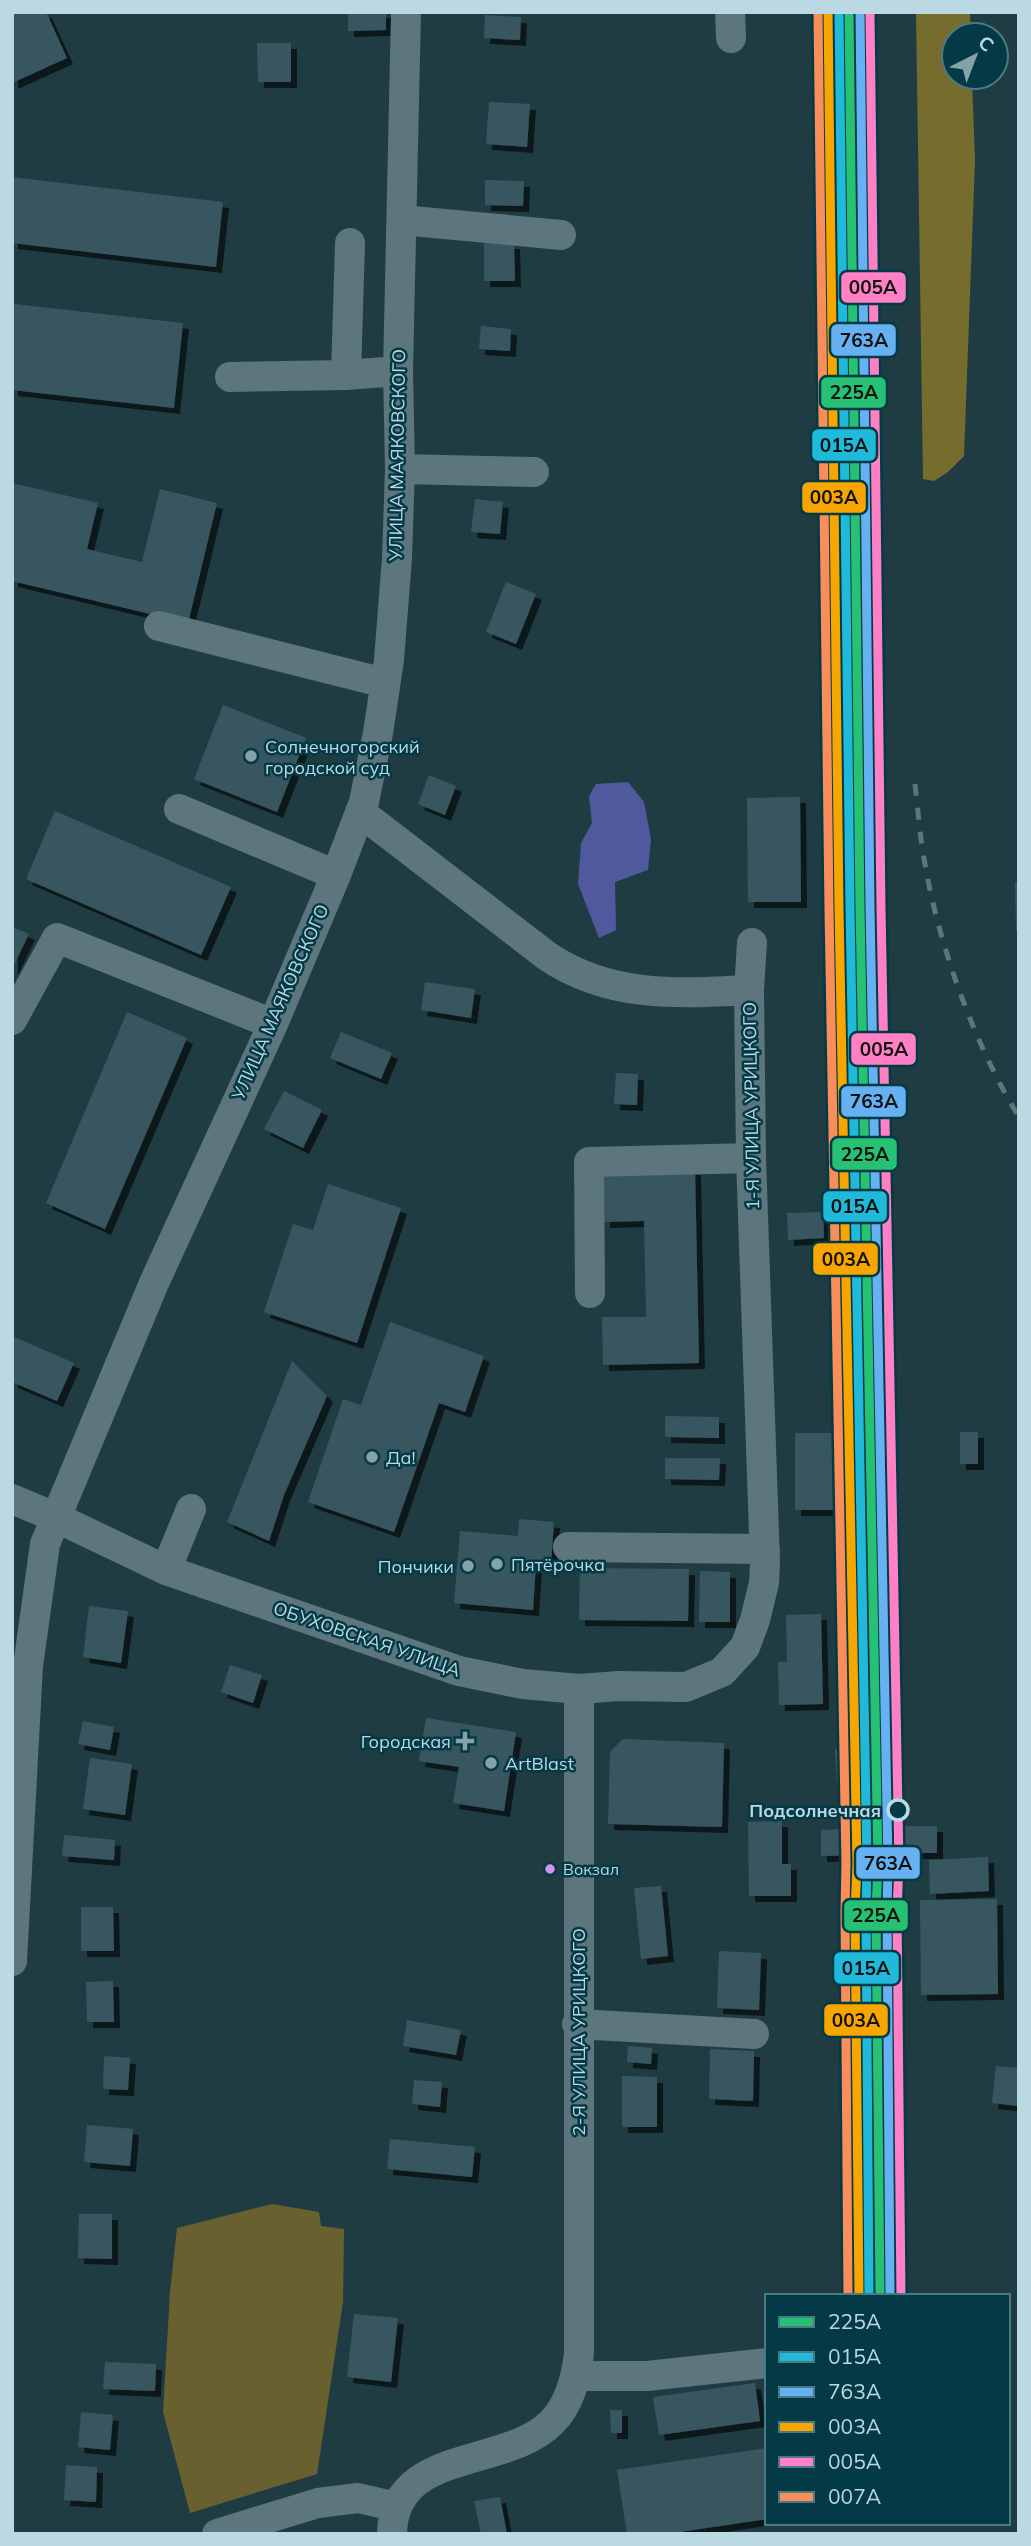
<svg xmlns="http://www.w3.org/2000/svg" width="1031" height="2546" viewBox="0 0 1031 2546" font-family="Mulish,sans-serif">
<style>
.green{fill:#68612f}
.forest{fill:#756c2d}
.water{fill:#51599e}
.building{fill:#395660;filter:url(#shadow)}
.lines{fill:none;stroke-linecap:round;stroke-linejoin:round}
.minor{stroke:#5d757c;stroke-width:30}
.rail{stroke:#60757a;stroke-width:5;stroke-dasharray:12 12;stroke-linecap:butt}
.rail-1-casing{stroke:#033a46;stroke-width:14}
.rail-2-casing{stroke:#033a46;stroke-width:14}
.rail-3-casing{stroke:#033a46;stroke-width:14}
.rail-4-casing{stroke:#033a46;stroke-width:14}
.rail-5-casing{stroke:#033a46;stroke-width:14}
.rail-6-casing{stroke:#033a46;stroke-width:14}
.rail-1{stroke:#26c172;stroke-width:9}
.rail-2{stroke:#20b9da;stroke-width:9}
.rail-3{stroke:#66b1f2;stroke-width:9}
.rail-4{stroke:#f7a600;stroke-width:9}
.rail-5{stroke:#ff80c5;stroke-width:9}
.rail-6{stroke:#fa8e5a;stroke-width:9}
.poi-dot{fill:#84a2aa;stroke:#033a46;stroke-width:2.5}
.stop-dot{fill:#033a46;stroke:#bad9e2;stroke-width:3.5}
.bus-dot{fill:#d193ec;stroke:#033a46;stroke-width:2.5}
.labels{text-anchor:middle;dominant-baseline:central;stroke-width:5;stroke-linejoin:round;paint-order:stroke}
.bus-label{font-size:16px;fill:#bad9e2;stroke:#033a46;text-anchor:start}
.street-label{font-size:18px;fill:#bad9e2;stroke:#033a46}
.poi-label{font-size:18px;fill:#bad9e2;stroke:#033a46;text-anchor:start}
.stop-label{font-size:18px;font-weight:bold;fill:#bad9e2;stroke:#033a46;text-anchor:end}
.line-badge{stroke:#033a46;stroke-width:2.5}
.pale-badge-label{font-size:19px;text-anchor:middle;font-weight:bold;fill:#111}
</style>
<defs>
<filter id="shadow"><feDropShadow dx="6" dy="6" stdDeviation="0" flood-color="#0009"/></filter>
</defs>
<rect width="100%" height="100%" fill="#203c43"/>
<!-- green -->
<path class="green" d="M 272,2204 L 319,2212 L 321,2226 L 344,2229 L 343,2302 L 317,2474 L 190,2513 L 163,2412 L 170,2292 L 177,2228 Z"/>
<!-- forest -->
<path class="forest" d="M 916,12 L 970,12 L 971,35 L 954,35 L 954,77 L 972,81 L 975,160 L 964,456 L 948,472 L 934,481 L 923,479 Z"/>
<!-- water -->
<path class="water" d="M 628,782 L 644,802 L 651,839 L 648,870 L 615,882 L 616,930 L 599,938 L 578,884 L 581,843 L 592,823 L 589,796 L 596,784 Z"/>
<!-- building -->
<path class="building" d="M 12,12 L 46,12 L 67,58 L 12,83 Z
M 348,12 L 386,12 L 386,30 L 348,31 Z
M 485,15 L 521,17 L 520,40 L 484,38 Z
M 257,43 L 291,43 L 291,82 L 258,82 Z
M 489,102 L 530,104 L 527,147 L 486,144 Z
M 12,177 L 223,202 L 216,267 L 12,243 Z
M 485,180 L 524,181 L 523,206 L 485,205 Z
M 484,243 L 514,243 L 515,281 L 484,281 Z
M 14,304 L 183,323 L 174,408 L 12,390 Z
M 481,326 L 511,329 L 510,351 L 479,349 Z
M 12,483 L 98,503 L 87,549 L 142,562 L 160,489 L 217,503 L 188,623 L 12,581 Z
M 475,499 L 503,502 L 500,534 L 471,532 Z
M 506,582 L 536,594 L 516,644 L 486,632 Z
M 223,705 L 306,738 L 277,812 L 194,779 Z
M 429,775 L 456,786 L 445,815 L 418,804 Z
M 800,797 L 801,902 L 748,902 L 747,798 Z
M 55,811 L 231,887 L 201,955 L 26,879 Z
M 1015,882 L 1019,882 L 1019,930 L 1016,930 Z
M 12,927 L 29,934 L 12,969 Z
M 425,982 L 475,989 L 471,1018 L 421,1010 Z
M 127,1012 L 187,1038 L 105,1229 L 46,1203 Z
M 341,1032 L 392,1053 L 381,1079 L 330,1058 Z
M 616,1073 L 638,1074 L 637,1105 L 614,1104 Z
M 284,1091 L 322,1110 L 303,1148 L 264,1129 Z
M 695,1169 L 699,1363 L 603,1365 L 602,1317 L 646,1317 L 644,1221 L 604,1222 L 603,1171 Z
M 328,1184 L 401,1208 L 357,1343 L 264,1312 L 293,1224 L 313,1230 Z
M 823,1212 L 824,1238 L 788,1240 L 787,1213 Z
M 390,1322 L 484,1356 L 465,1412 L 439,1403 L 394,1532 L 308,1502 L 343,1399 L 361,1405 Z
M 12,1336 L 74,1363 L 57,1401 L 12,1382 Z
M 292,1361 L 327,1396 L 284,1495 L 269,1541 L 227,1522 Z
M 665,1416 L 719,1417 L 719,1438 L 665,1437 Z
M 960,1432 L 978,1432 L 978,1464 L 960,1464 Z
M 795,1433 L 833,1433 L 833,1510 L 795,1510 Z
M 665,1458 L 720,1458 L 719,1480 L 665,1479 Z
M 519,1519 L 554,1522 L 551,1565 L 536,1563 L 533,1610 L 454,1603 L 460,1531 L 518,1536 Z
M 580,1568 L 689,1569 L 688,1621 L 579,1620 Z
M 700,1571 L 730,1572 L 730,1622 L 699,1622 Z
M 89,1606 L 128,1611 L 121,1663 L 83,1657 Z
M 821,1614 L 823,1704 L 779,1705 L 778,1662 L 787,1662 L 786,1615 Z
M 230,1665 L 262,1675 L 253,1703 L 221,1692 Z
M 426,1718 L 516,1732 L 504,1811 L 453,1803 L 459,1767 L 419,1761 Z
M 83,1721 L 114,1727 L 110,1750 L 78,1744 Z
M 623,1739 L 724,1743 L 722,1827 L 608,1824 L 610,1752 Z
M 853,1748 L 855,1782 L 837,1783 L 835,1749 Z
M 90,1758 L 132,1764 L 125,1815 L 83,1809 Z
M 855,1786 L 855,1829 L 865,1829 L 866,1855 L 821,1856 L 821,1830 L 839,1829 L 838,1787 Z
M 782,1821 L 782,1864 L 791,1864 L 791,1896 L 749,1896 L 748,1822 Z
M 897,1826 L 937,1826 L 937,1853 L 897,1853 Z
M 64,1835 L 115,1840 L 114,1860 L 62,1856 Z
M 988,1857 L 989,1891 L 930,1894 L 929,1860 Z
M 661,1886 L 668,1956 L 641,1959 L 634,1888 Z
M 997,1899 L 998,1994 L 921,1995 L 920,1900 Z
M 81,1907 L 113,1907 L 114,1951 L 81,1951 Z
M 719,1951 L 761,1953 L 759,2010 L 717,2008 Z
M 113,1981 L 114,2022 L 87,2022 L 86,1982 Z
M 407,2020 L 461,2030 L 456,2055 L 403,2046 Z
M 628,2046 L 652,2048 L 651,2064 L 627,2062 Z
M 710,2049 L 754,2051 L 753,2101 L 709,2099 Z
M 104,2056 L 130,2058 L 128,2090 L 103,2089 Z
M 996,2066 L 1019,2068 L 1019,2106 L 992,2103 Z
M 622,2076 L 657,2077 L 657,2127 L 622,2127 Z
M 414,2080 L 442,2082 L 440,2107 L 412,2104 Z
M 87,2125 L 133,2129 L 130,2166 L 84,2162 Z
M 390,2139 L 475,2147 L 472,2177 L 387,2169 Z
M 79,2214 L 112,2214 L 112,2259 L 78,2258 Z
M 354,2314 L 398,2318 L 391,2382 L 347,2377 Z
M 105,2362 L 156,2364 L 155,2391 L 103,2389 Z
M 755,2383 L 760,2421 L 659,2435 L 653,2397 Z
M 610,2410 L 622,2410 L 622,2433 L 611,2433 Z
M 81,2412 L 113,2415 L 110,2450 L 78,2447 Z
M 767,2448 L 767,2519 L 666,2534 L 627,2534 L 617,2470 Z
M 66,2465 L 97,2467 L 96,2502 L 64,2500 Z
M 500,2497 L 507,2534 L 481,2534 L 474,2501 Z"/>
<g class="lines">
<!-- minor -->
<path class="minor" d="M 730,12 L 731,38
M 402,220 L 561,235
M 346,375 L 350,243
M 230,377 L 346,375 L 398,371
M 400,469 L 534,472
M 159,626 L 385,683
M 179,809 L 336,875
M 749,990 L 752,943
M 12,1020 L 57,938 L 273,1024
M 590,1293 L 589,1162 L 751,1158
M 12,1499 L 55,1517 L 166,1570 L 459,1671 L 523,1684 L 579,1689 L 619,1686 L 686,1687 L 722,1672 L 745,1647 L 755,1620 L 764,1583 L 765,1562 L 751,1158 L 749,990 C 677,994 609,998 547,956 L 360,812
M 568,1547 L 765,1549
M 166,1570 L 191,1509
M 12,1961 L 28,1666 L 45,1544 L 154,1283 L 273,1024 L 336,875 L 364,802 L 378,733 L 389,660 L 397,558 L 400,469 L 398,371 L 406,12
M 577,2024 L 754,2034
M 576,2376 L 647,2376 L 767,2363
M 217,2534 L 318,2503 L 358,2498 L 397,2507
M 392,2534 C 393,2447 507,2469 552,2422 C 570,2404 576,2378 579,2354 L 579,1689"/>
<!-- rail -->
<path class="rail" d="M 915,784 C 918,810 920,838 925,864 C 939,946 975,1046 1019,1117"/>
<!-- rail-1 casing -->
<g class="rail-1-casing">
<path id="rail-1" d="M 849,12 L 860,908 L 878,1864 L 876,1911 L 880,2296"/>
</g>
<!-- rail-2 casing -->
<g class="rail-2-casing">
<path id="rail-2" d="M 839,12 L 850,908 L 867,1864 L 866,1911 L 869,2296"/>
</g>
<!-- rail-3 casing -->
<g class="rail-3-casing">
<path id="rail-3" d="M 860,12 L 870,908 L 888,1864 L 887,1911 L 890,2296"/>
</g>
<!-- rail-4 casing -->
<g class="rail-4-casing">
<path id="rail-4" d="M 828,12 L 839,908 L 857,1864 L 855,1911 L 859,2296"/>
</g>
<!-- rail-5 casing -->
<g class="rail-5-casing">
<path id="rail-5" d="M 870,12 L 881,908 L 899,1864 L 897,1911 L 901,2296"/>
</g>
<!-- rail-6 casing -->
<g class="rail-6-casing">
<path id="rail-6" d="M 818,12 L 829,909 L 846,1864 L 845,1911 L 848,2296"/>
</g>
<!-- rail-1 -->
<use href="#rail-1" class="rail-1"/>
<!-- rail-2 -->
<use href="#rail-2" class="rail-2"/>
<!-- rail-3 -->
<use href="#rail-3" class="rail-3"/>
<!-- rail-4 -->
<use href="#rail-4" class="rail-4"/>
<!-- rail-5 -->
<use href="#rail-5" class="rail-5"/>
<!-- rail-6 -->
<use href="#rail-6" class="rail-6"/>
</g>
<!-- markers -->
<g class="poi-dot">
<circle cx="251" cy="756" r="7"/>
<circle cx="372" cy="1457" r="7"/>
<circle cx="497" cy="1564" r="7"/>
<circle cx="468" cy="1566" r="7"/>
<path d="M461.5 1730.5h7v7h7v7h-7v7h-7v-7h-7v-7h7z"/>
<circle cx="491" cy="1763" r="7"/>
</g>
<circle class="stop-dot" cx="898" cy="1810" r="10"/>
<circle class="bus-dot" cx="550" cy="1869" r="6"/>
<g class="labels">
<!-- bus labels -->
<g class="bus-label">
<text x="563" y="1869">Вокзал</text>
</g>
<!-- street labels -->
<g class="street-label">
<text transform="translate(397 455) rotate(-89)">УЛИЦА МАЯКОВСКОГО</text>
<text transform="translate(280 1002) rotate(-66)">УЛИЦА МАЯКОВСКОГО</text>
<text transform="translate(751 1106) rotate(-91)">1-Я УЛИЦА УРИЦКОГО</text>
<text transform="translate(367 1639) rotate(19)">ОБУХОВСКАЯ УЛИЦА</text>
<text transform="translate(578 2032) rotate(-90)">2-Я УЛИЦА УРИЦКОГО</text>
</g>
<!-- poi labels -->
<g class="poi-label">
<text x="265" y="746">Солнечногорский<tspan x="265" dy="21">городской суд</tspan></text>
<text x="386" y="1457">Да!</text>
<text x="511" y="1564">Пятёрочка</text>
<text x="454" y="1566" text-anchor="end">Пончики</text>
<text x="451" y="1741" text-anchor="end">Городская</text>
<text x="505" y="1763">ArtBlast</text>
</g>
<!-- stop labels -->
<g class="stop-label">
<text x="881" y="1810">Подсолнечная</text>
</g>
</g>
<g class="line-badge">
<rect x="840" y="271" width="67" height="33" rx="7" fill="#ff80c5"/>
<rect x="830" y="323" width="67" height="34" rx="7" fill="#66b1f2"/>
<rect x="820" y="376" width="67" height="33" rx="7" fill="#26c172"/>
<rect x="811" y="428" width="66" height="34" rx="7" fill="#20b9da"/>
<rect x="801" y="481" width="66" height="33" rx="7" fill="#f7a600"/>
<rect x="850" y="1032" width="67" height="34" rx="7" fill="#ff80c5"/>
<rect x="840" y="1085" width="67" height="33" rx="7" fill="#66b1f2"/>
<rect x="831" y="1137" width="67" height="34" rx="7" fill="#26c172"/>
<rect x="822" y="1190" width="66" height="33" rx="7" fill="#20b9da"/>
<rect x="812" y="1242" width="67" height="34" rx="7" fill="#f7a600"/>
<rect x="855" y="1846" width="66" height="34" rx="7" fill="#66b1f2"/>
<rect x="843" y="1899" width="66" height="33" rx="7" fill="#26c172"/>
<rect x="833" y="1951" width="67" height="34" rx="7" fill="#20b9da"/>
<rect x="823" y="2003" width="66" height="34" rx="7" fill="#f7a600"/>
</g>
<g class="pale-badge-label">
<text x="873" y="294">005А</text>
<text x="864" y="347">763А</text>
<text x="854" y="399">225А</text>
<text x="844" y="452">015А</text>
<text x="834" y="504">003А</text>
<text x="884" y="1056">005А</text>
<text x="874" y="1108">763А</text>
<text x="865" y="1161">225А</text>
<text x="855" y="1213">015А</text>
<text x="846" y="1266">003А</text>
<text x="888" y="1870">763А</text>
<text x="876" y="1922">225А</text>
<text x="866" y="1975">015А</text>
<text x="856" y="2027">003А</text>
</g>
<!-- border -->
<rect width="1031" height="2546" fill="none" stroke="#bad9e2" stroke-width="28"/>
<!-- legend -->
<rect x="765" y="2294" width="245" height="231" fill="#033a46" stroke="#4c7a84" stroke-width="2"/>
<rect x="779" y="2317" width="35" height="10" fill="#26c172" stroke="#4c7a84" stroke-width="2"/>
<text x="828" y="2329" font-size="21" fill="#bad9e2">225А</text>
<rect x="779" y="2352" width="35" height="10" fill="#20b9da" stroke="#4c7a84" stroke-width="2"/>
<text x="828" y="2364" font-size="21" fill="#bad9e2">015А</text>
<rect x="779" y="2387" width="35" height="10" fill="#66b1f2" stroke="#4c7a84" stroke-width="2"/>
<text x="828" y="2399" font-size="21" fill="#bad9e2">763А</text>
<rect x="779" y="2422" width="35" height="10" fill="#f7a600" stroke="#4c7a84" stroke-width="2"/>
<text x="828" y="2434" font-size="21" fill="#bad9e2">003А</text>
<rect x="779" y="2457" width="35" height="10" fill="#ff80c5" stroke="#4c7a84" stroke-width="2"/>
<text x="828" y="2469" font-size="21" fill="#bad9e2">005А</text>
<rect x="779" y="2492" width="35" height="10" fill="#fa8e5a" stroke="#4c7a84" stroke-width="2"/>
<text x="828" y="2504" font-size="21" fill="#bad9e2">007А</text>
<!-- north arrow -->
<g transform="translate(975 56) rotate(42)"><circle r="33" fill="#033a46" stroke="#4c7a84" stroke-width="2"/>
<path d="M0-5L12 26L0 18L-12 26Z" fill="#84a2aa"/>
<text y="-10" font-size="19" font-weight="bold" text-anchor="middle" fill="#bad9e2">С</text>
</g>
</svg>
